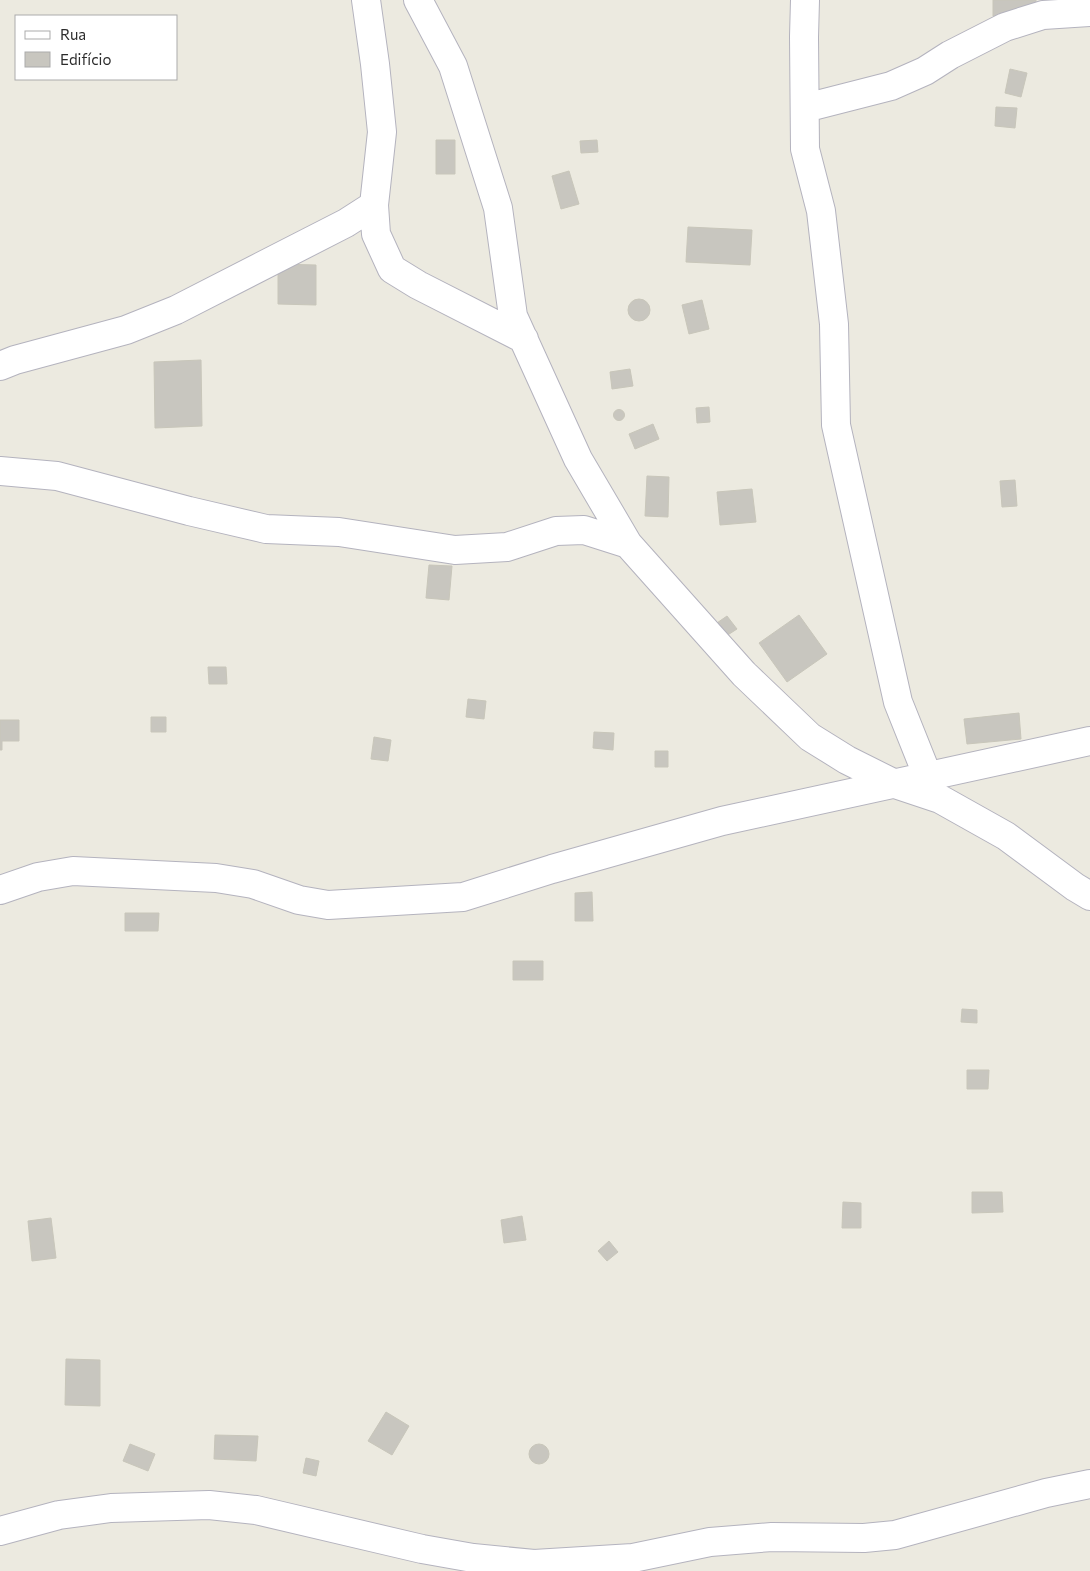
<svg xmlns="http://www.w3.org/2000/svg" width="1090" height="1571" viewBox="0 0 1090 1571" font-family="Commissioner,sans-serif">
<style>
.building{fill:#c8c6bf;stroke:#c8c6ba}
.lines{fill:none;stroke-linecap:round;stroke-linejoin:round}
.street-casing{stroke:#b4b3be;stroke-width:30}
.street{stroke:#fff;stroke-width:28}
</style>
<rect width="100%" height="100%" fill="#eceae0"/>
<!-- building -->
<path class="building" d="M 993,0 L 1036,0 L 1036,14 L 993,16 Z
M 1010,69 L 1027,73 L 1021,97 L 1005,93 Z
M 996,107 L 1017,108 L 1015,128 L 995,126 Z
M 436,140 L 455,140 L 455,174 L 436,174 Z
M 597,140 L 598,152 L 581,153 L 580,141 Z
M 569,171 L 579,204 L 561,209 L 552,176 Z
M 688,227 L 752,230 L 750,265 L 686,262 Z
M 278,264 L 316,265 L 316,305 L 278,304 Z
M628 310a11 11 0 1 1 22 0a11 11 0 1 1-22 0Z
M 702,300 L 709,329 L 689,334 L 682,305 Z
M 201,360 L 202,426 L 155,428 L 154,362 Z
M 630,369 L 633,386 L 612,389 L 610,372 Z
M 709,407 L 710,422 L 697,423 L 696,408 Z
M613.5 415a5.5 5.5 0 1 1 11 0a5.5 5.5 0 1 1-11 0Z
M 653,424 L 659,439 L 635,449 L 629,434 Z
M 647,476 L 669,477 L 668,517 L 645,516 Z
M 1015,480 L 1017,506 L 1002,507 L 1000,481 Z
M 752,489 L 756,522 L 720,525 L 717,492 Z
M 429,565 L 452,566 L 449,600 L 426,598 Z
M 799,615 L 827,654 L 787,682 L 759,643 Z
M 727,616 L 737,629 L 723,638 L 714,625 Z
M 208,667 L 226,667 L 227,684 L 209,684 Z
M 468,699 L 486,701 L 484,719 L 466,717 Z
M 1019,713 L 1021,739 L 967,744 L 964,719 Z
M 151,717 L 166,717 L 166,732 L 151,732 Z
M 0,720 L 19,720 L 19,741 L 2,741 L 2,750 L 0,750 Z
M 594,732 L 614,733 L 613,750 L 593,748 Z
M 374,737 L 391,740 L 388,761 L 371,759 Z
M 655,751 L 668,751 L 668,767 L 655,767 Z
M 592,892 L 593,921 L 575,921 L 575,893 Z
M 125,913 L 159,913 L 158,931 L 125,931 Z
M 513,961 L 543,961 L 543,980 L 513,980 Z
M 962,1009 L 977,1010 L 977,1023 L 961,1022 Z
M 967,1070 L 989,1070 L 988,1089 L 967,1089 Z
M 972,1192 L 1002,1192 L 1003,1212 L 972,1213 Z
M 843,1202 L 861,1203 L 861,1228 L 842,1228 Z
M 522,1216 L 526,1240 L 504,1243 L 501,1220 Z
M 51,1218 L 56,1258 L 32,1261 L 28,1221 Z
M 609,1241 L 618,1252 L 607,1261 L 598,1251 Z
M 66,1359 L 100,1360 L 100,1406 L 65,1405 Z
M 386,1412 L 409,1426 L 392,1455 L 368,1441 Z
M 215,1435 L 258,1436 L 256,1461 L 214,1459 Z
M 130,1444 L 155,1454 L 148,1471 L 123,1461 Z
M529 1454a10 10 0 1 1 20 0a10 10 0 1 1-20 0Z
M 306,1458 L 319,1461 L 316,1476 L 303,1473 Z"/>
<g class="lines">
<!-- street casing -->
<g class="street-casing">
<path id="street" d="M 366,0 L 375,64 L 382,132 L 374,205 L 376,234 L 392,269 L 418,285 L 524,339
M 418,0 L 453,66 L 498,208 L 513,316 L 578,459 L 628,544 L 744,674 L 810,737 L 847,760 L 895,784 L 940,799 L 1006,836 L 1075,887 L 1090,896
M 805,0 L 804,37 L 805,149 L 821,211 L 834,324 L 836,425 L 898,702 L 928,777
M 805,108 L 891,86 L 925,71 L 950,55 L 1005,27 L 1043,15 L 1090,12
M 0,366 L 15,360 L 126,330 L 176,310 L 346,223 L 374,205
M 0,471 L 57,476 L 189,511 L 266,529 L 339,532 L 455,550 L 507,547 L 556,531 L 584,530 L 628,544
M 0,890 L 38,877 L 73,871 L 216,878 L 253,884 L 299,900 L 328,905 L 463,897 L 552,869 L 722,821 L 1090,741
M 0,1531 L 59,1515 L 111,1508 L 209,1505 L 256,1510 L 422,1549 L 473,1558 L 534,1564 L 633,1558 L 710,1542 L 772,1537 L 864,1538 L 895,1535 L 1046,1493 L 1090,1484"/>
</g>
<!-- street -->
<use href="#street" class="street"/>
</g>
<!-- legend -->
<rect x="15" y="15" width="162" height="65" fill="#ffffff" stroke="#ababab"/>
<rect x="25" y="31" width="25" height="8" fill="#ffffff" stroke="#ababab"/>
<text x="60" y="40" font-size="15" fill="#2c2c2c">Rua</text>
<rect x="25" y="52" width="25" height="15" fill="#c8c6bf" stroke="#ababab"/>
<text x="60" y="65" font-size="15" fill="#2c2c2c">Edifício</text>
</svg>
